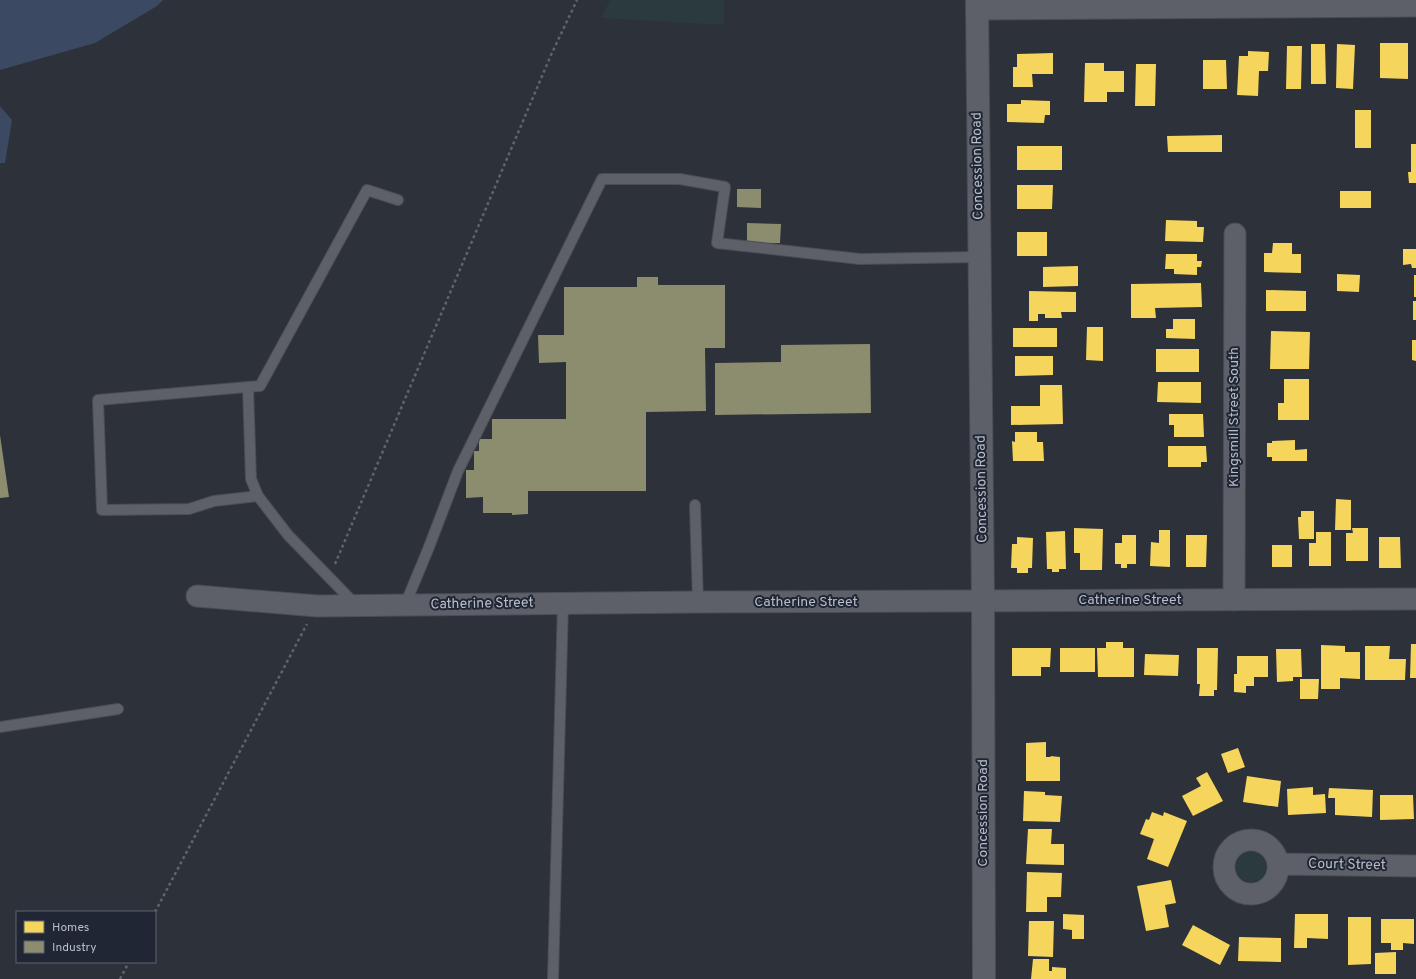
<svg xmlns="http://www.w3.org/2000/svg" width="1416" height="979" viewBox="0 0 1416 979" font-family="Overpass,sans-serif">
<style>
.green{fill:#2a3a3f}
.water{fill:#3c4962}
.homes{fill:#f6d55c}
.industry{fill:#8c8c6e}
.lines{fill:none;stroke-linecap:round;stroke-linejoin:round}
.service-casing{stroke:#4a4d54;stroke-width:12}
.minor-casing{stroke:#4a4d54;stroke-width:23}
.tertiary-casing{stroke:#4a4d54;stroke-width:24}
.path{stroke:#60646a;stroke-width:2.5;stroke-dasharray:3 3;stroke-linecap:butt}
.service{stroke:#5d6068;stroke-width:10}
.minor{stroke:#5d6068;stroke-width:21}
.tertiary{stroke:#5d6068;stroke-width:22}
.labels{text-anchor:middle;dominant-baseline:central;stroke-width:4;stroke-linejoin:round;paint-order:stroke}
.street-label{font-size:14px;fill:#b8bdc9;stroke:#202634}
</style>
<rect width="100%" height="100%" fill="#2d3139"/>
<!-- green -->
<path class="green" d="M 610,0 L 724,0 L 724,25 L 601,18 Z
M1236 867a15 15 0 1 1 30 0a15 15 0 1 1-30 0Z"/>
<!-- water -->
<path class="water" d="M 0,0 L 163,0 L 157,6 L 95,43 L 0,70 Z
M 0,106 L 12,120 L 5,163 L 0,163 Z"/>
<!-- homes -->
<path class="homes" d="M 1380,43 L 1408,43 L 1408,79 L 1380,78 Z
M 1311,44 L 1325,44 L 1326,84 L 1311,84 Z
M 1337,44 L 1355,45 L 1353,89 L 1336,88 Z
M 1287,46 L 1302,46 L 1301,89 L 1286,89 Z
M 1248,51 L 1269,52 L 1268,71 L 1259,71 L 1258,96 L 1237,95 L 1239,56 L 1248,56 Z
M 1053,53 L 1053,74 L 1032,74 L 1033,87 L 1013,87 L 1013,67 L 1017,67 L 1017,54 Z
M 1203,60 L 1226,60 L 1227,89 L 1203,89 Z
M 1085,63 L 1104,63 L 1104,71 L 1124,71 L 1124,92 L 1107,92 L 1107,102 L 1084,102 Z
M 1136,64 L 1156,64 L 1155,106 L 1135,106 Z
M 1021,100 L 1050,101 L 1050,115 L 1045,115 L 1044,123 L 1007,122 L 1007,104 L 1021,104 Z
M 1355,110 L 1371,110 L 1371,148 L 1355,148 Z
M 1222,135 L 1222,152 L 1168,152 L 1167,136 Z
M 1411,144 L 1416,144 L 1416,183 L 1409,183 L 1408,172 L 1411,172 Z
M 1017,146 L 1062,146 L 1062,170 L 1017,170 Z
M 1017,185 L 1053,185 L 1052,209 L 1017,209 Z
M 1340,191 L 1371,191 L 1371,208 L 1340,208 Z
M 1166,220 L 1197,221 L 1197,227 L 1204,227 L 1203,242 L 1165,241 Z
M 1017,232 L 1047,232 L 1047,256 L 1017,256 Z
M 1273,243 L 1292,243 L 1292,254 L 1301,254 L 1301,273 L 1264,272 L 1264,253 L 1272,253 Z
M 1403,249 L 1416,249 L 1416,268 L 1412,268 L 1411,264 L 1403,265 Z
M 1166,254 L 1197,254 L 1197,261 L 1202,261 L 1201,267 L 1197,267 L 1197,275 L 1174,274 L 1174,269 L 1165,269 Z
M 1078,266 L 1078,286 L 1043,287 L 1043,267 Z
M 1337,274 L 1360,275 L 1359,292 L 1337,291 Z
M 1414,275 L 1416,275 L 1416,297 L 1414,297 Z
M 1201,283 L 1202,307 L 1155,308 L 1156,318 L 1131,318 L 1131,284 Z
M 1266,290 L 1306,291 L 1306,311 L 1266,311 Z
M 1029,291 L 1076,292 L 1076,312 L 1061,312 L 1062,318 L 1045,318 L 1045,314 L 1038,314 L 1038,321 L 1029,321 Z
M 1413,301 L 1416,301 L 1416,320 L 1413,320 Z
M 1173,319 L 1195,319 L 1195,339 L 1166,338 L 1166,329 L 1173,329 Z
M 1087,327 L 1103,327 L 1103,361 L 1086,360 Z
M 1013,328 L 1057,328 L 1057,347 L 1013,347 Z
M 1271,331 L 1310,332 L 1309,369 L 1270,369 Z
M 1412,340 L 1416,340 L 1416,361 L 1412,360 Z
M 1156,349 L 1199,349 L 1199,372 L 1156,372 Z
M 1015,356 L 1053,356 L 1053,375 L 1015,376 Z
M 1284,379 L 1309,379 L 1309,420 L 1278,420 L 1278,403 L 1284,403 Z
M 1158,382 L 1201,382 L 1201,403 L 1157,402 Z
M 1040,385 L 1062,385 L 1063,424 L 1011,425 L 1011,406 L 1040,406 Z
M 1169,414 L 1203,414 L 1204,437 L 1174,437 L 1174,425 L 1169,425 Z
M 1015,432 L 1037,432 L 1037,442 L 1043,442 L 1044,461 L 1013,461 L 1012,441 L 1015,442 Z
M 1295,440 L 1295,450 L 1307,449 L 1307,461 L 1272,461 L 1272,457 L 1267,457 L 1267,443 L 1272,443 L 1272,441 Z
M 1168,446 L 1206,446 L 1207,462 L 1201,462 L 1201,467 L 1168,467 Z
M 1336,499 L 1351,500 L 1351,530 L 1335,530 Z
M 1301,511 L 1314,511 L 1314,539 L 1299,539 L 1298,517 L 1301,517 Z
M 1074,528 L 1103,529 L 1102,570 L 1080,570 L 1080,553 L 1074,553 Z
M 1352,528 L 1368,528 L 1368,561 L 1346,561 L 1346,533 L 1353,533 Z
M 1159,530 L 1170,530 L 1170,567 L 1150,566 L 1151,542 L 1159,543 Z
M 1065,531 L 1066,569 L 1059,569 L 1059,572 L 1052,572 L 1052,569 L 1047,569 L 1046,532 Z
M 1316,532 L 1331,532 L 1331,566 L 1309,566 L 1309,543 L 1316,543 Z
M 1122,535 L 1136,535 L 1136,564 L 1127,564 L 1127,568 L 1121,568 L 1121,564 L 1115,564 L 1115,543 L 1122,543 Z
M 1186,535 L 1207,535 L 1206,567 L 1186,567 Z
M 1017,537 L 1033,538 L 1032,568 L 1028,568 L 1028,573 L 1017,573 L 1017,568 L 1011,568 L 1012,544 L 1017,544 Z
M 1379,537 L 1400,537 L 1401,568 L 1379,568 Z
M 1272,545 L 1292,545 L 1292,567 L 1272,567 Z
M 1106,642 L 1123,642 L 1123,648 L 1134,648 L 1134,677 L 1098,677 L 1097,648 L 1106,648 Z
M 1411,644 L 1416,644 L 1416,678 L 1410,678 Z
M 1321,645 L 1345,646 L 1345,652 L 1360,652 L 1360,679 L 1340,678 L 1340,689 L 1321,689 Z
M 1365,646 L 1390,646 L 1389,659 L 1406,659 L 1405,680 L 1365,680 Z
M 1012,648 L 1051,648 L 1050,667 L 1041,667 L 1041,676 L 1012,676 Z
M 1060,648 L 1095,648 L 1095,672 L 1060,672 Z
M 1197,648 L 1218,648 L 1217,690 L 1214,690 L 1214,696 L 1199,696 L 1200,684 L 1197,684 Z
M 1276,649 L 1301,649 L 1302,677 L 1293,677 L 1293,681 L 1277,682 Z
M 1145,654 L 1179,655 L 1178,676 L 1144,675 Z
M 1237,656 L 1268,656 L 1268,677 L 1254,677 L 1254,686 L 1246,686 L 1246,693 L 1234,692 L 1234,674 L 1237,674 Z
M 1300,679 L 1319,679 L 1318,699 L 1300,699 Z
M 1046,742 L 1046,757 L 1051,757 L 1050,756 L 1060,757 L 1060,781 L 1026,781 L 1026,743 Z
M 1238,748 L 1245,767 L 1228,773 L 1221,754 Z
M 1207,772 L 1223,801 L 1193,816 L 1182,796 L 1201,786 L 1196,778 Z
M 1247,776 L 1281,781 L 1278,807 L 1243,802 Z
M 1313,787 L 1313,795 L 1325,794 L 1326,813 L 1288,815 L 1287,789 Z
M 1329,788 L 1373,790 L 1372,817 L 1335,815 L 1335,798 L 1328,798 Z
M 1024,791 L 1045,792 L 1045,795 L 1062,796 L 1060,822 L 1023,821 Z
M 1380,795 L 1413,795 L 1414,819 L 1380,820 Z
M 1152,812 L 1163,816 L 1164,812 L 1187,821 L 1168,867 L 1147,859 L 1154,839 L 1140,834 L 1146,819 L 1149,820 Z
M 1028,829 L 1052,829 L 1051,844 L 1064,844 L 1064,865 L 1026,864 Z
M 1027,872 L 1062,873 L 1061,897 L 1047,897 L 1047,912 L 1026,912 Z
M 1171,880 L 1176,903 L 1165,905 L 1169,927 L 1146,931 L 1137,886 Z
M 1063,914 L 1084,915 L 1084,939 L 1072,939 L 1072,930 L 1063,929 Z
M 1295,914 L 1328,914 L 1328,939 L 1307,938 L 1307,948 L 1294,948 Z
M 1348,917 L 1371,917 L 1371,964 L 1348,965 Z
M 1381,919 L 1414,919 L 1414,944 L 1403,943 L 1403,950 L 1391,950 L 1391,943 L 1381,943 Z
M 1029,921 L 1054,921 L 1053,957 L 1028,956 Z
M 1193,925 L 1230,945 L 1220,965 L 1182,945 Z
M 1239,937 L 1281,938 L 1281,962 L 1238,961 Z
M 1396,952 L 1396,974 L 1375,974 L 1375,953 Z
M 1033,959 L 1049,959 L 1049,971 L 1052,971 L 1052,967 L 1066,968 L 1066,979 L 1031,979 Z"/>
<!-- industry -->
<path class="industry" d="M 737,189 L 761,189 L 761,208 L 737,207 Z
M 747,223 L 781,224 L 780,243 L 747,243 Z
M 637,277 L 658,277 L 658,285 L 725,285 L 725,348 L 705,348 L 706,411 L 646,412 L 646,491 L 528,491 L 528,514 L 512,515 L 512,513 L 483,513 L 483,497 L 466,498 L 466,470 L 474,470 L 474,451 L 479,451 L 479,439 L 492,439 L 492,419 L 566,419 L 566,362 L 539,363 L 538,335 L 564,335 L 564,287 L 637,287 Z
M 870,344 L 871,413 L 715,415 L 715,363 L 781,362 L 781,345 Z
M 0,435 L 9,497 L 0,498 Z"/>
<g class="lines">
<!-- service casing -->
<g class="service-casing">
<path id="service" d="M 248,387 L 251,479 L 258,496 L 288,535 L 355,604
M 258,496 L 214,501 L 189,509 L 102,510 L 98,400 L 260,386 L 367,190 L 398,200
M 695,505 L 698,602
M 405,605 L 429,547 L 458,471 L 602,179 L 680,179 L 725,187 L 717,243 L 860,259 L 979,257
M 0,727 L 118,709
M 553,979 L 563,603"/>
</g>
<!-- minor casing -->
<g class="minor-casing">
<path id="minor" d="M 977,9 L 1416,6
M 197,596 L 317,606 L 698,602 L 1416,599
M 1234,600 L 1235,234
M1224 867a27 27 0 1 1 54 0a27 27 0 1 1-54 0Z
M 1279,864 L 1416,866"/>
</g>
<!-- tertiary casing -->
<g class="tertiary-casing">
<path id="tertiary" d="M 977,0 L 983,602 L 984,979"/>
</g>
<!-- path -->
<path class="path" d="M 335,564 L 551,55 L 577,0
M 155,912 L 307,624
M 120,979 L 129,962"/>
<!-- service -->
<use href="#service" class="service"/>
<!-- minor -->
<use href="#minor" class="minor"/>
<!-- tertiary -->
<use href="#tertiary" class="tertiary"/>
</g>
<g class="labels">
<!-- street labels -->
<g class="street-label">
<text transform="translate(978 166) rotate(-91)">Concession Road</text>
<text transform="translate(1234 417) rotate(-90)">Kingsmill Street South</text>
<text transform="translate(982 489) rotate(-91)">Concession Road</text>
<text x="1130" y="600">Catherine Street</text>
<text x="806" y="602">Catherine Street</text>
<text transform="translate(482 604) rotate(-1)">Catherine Street</text>
<text transform="translate(983 813) rotate(-90)">Concession Road</text>
<text transform="translate(1347 865) rotate(1)">Court Street</text>
</g>
</g>
<!-- legend -->
<rect x="16" y="911" width="140" height="52" fill="#202634" stroke="#5d6270"/>
<rect x="24" y="921" width="20" height="12" fill="#f6d55c" stroke="#5d6270"/>
<text x="52" y="931" font-size="12" fill="#b8bdc9">Homes</text>
<rect x="24" y="941" width="20" height="12" fill="#8c8c6e" stroke="#5d6270"/>
<text x="52" y="951" font-size="12" fill="#b8bdc9">Industry</text>
</svg>
